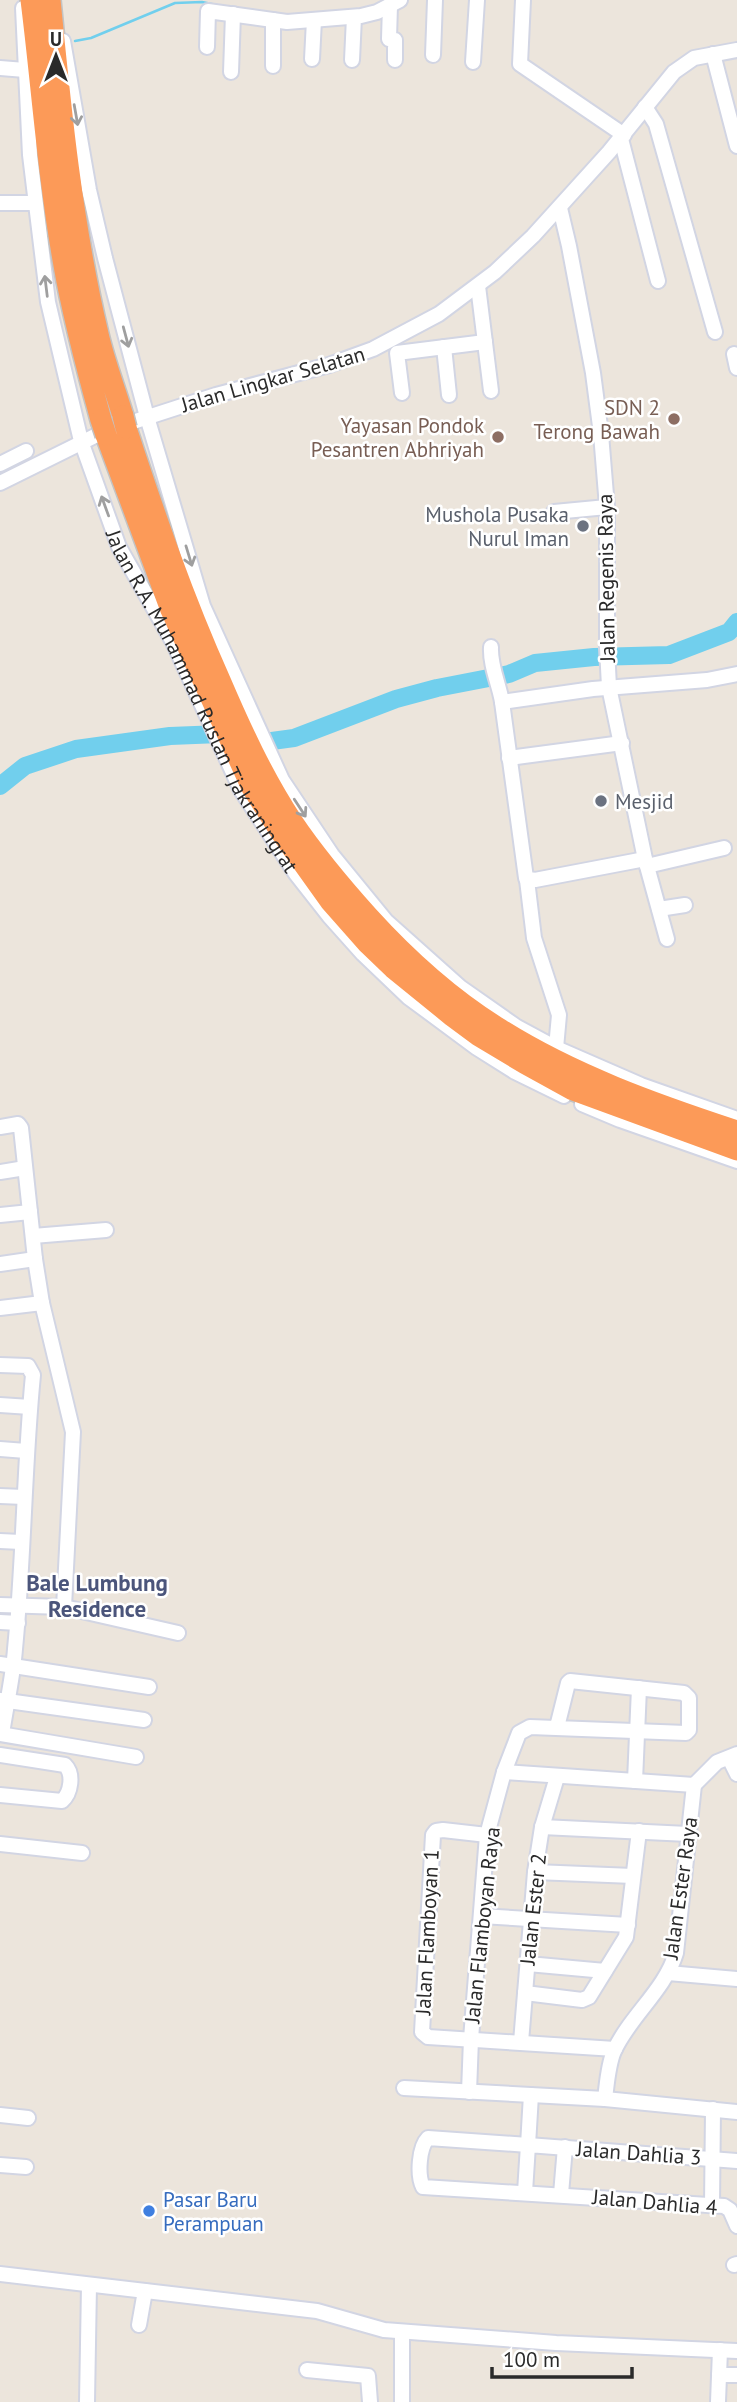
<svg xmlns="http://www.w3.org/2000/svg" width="737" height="2402" viewBox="0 0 737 2402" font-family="'PT Sans',sans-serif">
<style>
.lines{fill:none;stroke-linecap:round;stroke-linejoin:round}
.stream{stroke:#71cfed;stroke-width:2.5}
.river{stroke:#71cfed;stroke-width:18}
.minor-casing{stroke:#d2d5e3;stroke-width:18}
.highway-casing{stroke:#c3c3c3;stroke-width:24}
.minor{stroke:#fff;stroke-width:14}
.highway{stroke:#fc9a58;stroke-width:21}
.highway-bridge-casing{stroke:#c3c3c3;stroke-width:24;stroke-linecap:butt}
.highway-bridge{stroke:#fc9a58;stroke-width:21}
.oneway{stroke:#9f9f9f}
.education-dot{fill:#8d6e63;stroke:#fff;stroke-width:2.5}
.worship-dot{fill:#6b7280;stroke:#fff;stroke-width:2.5}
.shop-dot{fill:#3f7fe0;stroke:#fff;stroke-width:2.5}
.labels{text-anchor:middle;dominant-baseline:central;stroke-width:5;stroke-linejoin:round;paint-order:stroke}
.street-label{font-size:21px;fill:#2a2a2a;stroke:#fff}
.education-label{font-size:21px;fill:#785e54;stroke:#fff;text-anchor:end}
.worship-label{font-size:21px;fill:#5b616d;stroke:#fff;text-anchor:end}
.shop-label{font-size:21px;fill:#366cbe;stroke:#fff;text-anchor:start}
.neighbourhood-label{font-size:23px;font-weight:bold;fill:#4b557b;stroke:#fff}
</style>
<rect width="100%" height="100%" fill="#ece5dc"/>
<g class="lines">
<!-- stream -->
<path class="stream" d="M 75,41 L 91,38 L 175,3 L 202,2 L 221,6"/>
<!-- river -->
<path class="river" d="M 0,786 L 25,766 L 76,749 L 170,736 L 220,734 L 257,743 L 294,738 L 396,699 L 437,688 L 509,674 L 535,663 L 594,657 L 669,655 L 729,632 L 737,622"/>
<!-- minor casing -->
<g class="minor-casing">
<g id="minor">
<path d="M 523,0 L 520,64 L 624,135"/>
<path d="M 390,5 L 389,39 L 395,40 L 395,60"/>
<path id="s1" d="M 23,8 L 30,155 L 48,302 L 81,441 L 119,547 L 173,642 L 241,790 L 296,874 L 329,916 L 363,954 L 408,997 L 477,1048 L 515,1072 L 564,1096"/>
<path d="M 273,20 L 273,66"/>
<path d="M 63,41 L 89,190 L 105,258 L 147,417 L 203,606 L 282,780 L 332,855 L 386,921 L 460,987 L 517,1027 L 556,1048 L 641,1085 L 737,1119"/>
<path d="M 207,47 L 208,11 L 287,22 L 361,16 L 377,12 L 400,0"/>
<path d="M 713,54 L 737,146"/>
<path d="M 433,55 L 435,0"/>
<path d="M 312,59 L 314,20"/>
<path d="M 352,60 L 354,17"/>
<path d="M 473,62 L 477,0"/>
<path d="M 0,68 L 25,70"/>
<path d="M 231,72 L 233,14"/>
<path d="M 645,107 L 656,124 L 715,332"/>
<path d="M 621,139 L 658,281"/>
<path d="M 0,203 L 35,203"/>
<path d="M 560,208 L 569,246 L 593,373 L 601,434 L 607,507 L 607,648 L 609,687 L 645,859 L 667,939"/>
<path d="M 478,286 L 491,391"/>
<path d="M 444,347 L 449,395"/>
<path d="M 734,354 L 737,368"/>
<path d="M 402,393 L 397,353 L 485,342"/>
<path d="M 0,464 L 26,451"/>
<path d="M 0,483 L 105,431 L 216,395 L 329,365 L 373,349 L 439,314 L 495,272 L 533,236 L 609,152 L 674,72 L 694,58 L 737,50"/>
<path d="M 554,512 L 607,507"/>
<path d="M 491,647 C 490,666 499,684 502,702 L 526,878 L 535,880 L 645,859"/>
<path d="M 502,702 L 593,689 L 707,680 L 737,674"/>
<path d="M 509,758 L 622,743"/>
<path d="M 647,866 L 724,848"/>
<path d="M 527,880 L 534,938 L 559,1015 L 556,1048"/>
<path d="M 659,909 L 685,905"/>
<path d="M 582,1104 L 620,1120 L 737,1161"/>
<path d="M 0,1127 L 18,1124 L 21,1128 L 35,1259 L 42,1303 L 73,1432 L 64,1607"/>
<path d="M 0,1172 L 25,1168"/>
<path d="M 0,1215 L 30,1212"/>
<path d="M 33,1236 L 106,1230"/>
<path d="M 0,1264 L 35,1259"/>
<path d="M 0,1308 L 42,1303"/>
<path d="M 0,1365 L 28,1366 L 33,1375 C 24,1466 24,1558 15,1649 C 13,1677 6,1706 2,1734"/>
<path d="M 0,1405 L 30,1407"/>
<path d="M 0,1449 L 26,1451"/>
<path d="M 0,1496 L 24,1497"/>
<path d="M 0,1541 L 21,1542"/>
<path d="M 0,1605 L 64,1607 L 178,1633"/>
<path d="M 0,1622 L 18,1623"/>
<path d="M 0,1664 L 149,1687"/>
<path d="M 0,1700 L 144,1720"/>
<path d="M 0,1734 L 136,1757"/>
<path d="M 0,1755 L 65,1765 C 74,1774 71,1793 62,1801 L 0,1795"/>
<path d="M 729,1758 L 737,1774"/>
<path d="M 504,1772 L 694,1785 L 717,1762 L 737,1754"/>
<path d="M 635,1781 L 639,1688"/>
<path d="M 542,1827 L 688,1834"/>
<path d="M 487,1835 L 443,1830 L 436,1831 L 433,1835 L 422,2032 L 428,2037 L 615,2049"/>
<path d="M 0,1844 L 82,1853"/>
<path d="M 535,1872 L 633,1876"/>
<path d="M 481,1916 L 628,1925"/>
<path d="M 528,1964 L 605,1971"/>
<path d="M 668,1973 L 737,1979"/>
<path d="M 525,1993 L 582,2000 L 589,1997 L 626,1937 L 639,1831"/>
<path d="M 521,2042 L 535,1872 L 542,1827 L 557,1777"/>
<path d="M 404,2088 L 605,2099 L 737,2112"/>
<path d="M 469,2092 L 471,2039 L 487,1835 L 504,1772 L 519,1733 L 530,1727 L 686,1733 L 689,1730 L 689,1698 L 684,1693 L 570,1681 L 568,1683 L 557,1727"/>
<path d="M 531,2095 L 528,2145 L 428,2138 C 419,2147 417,2175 423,2187 L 724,2206 L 730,2210 L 737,2226"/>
<path d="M 605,2099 C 607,2083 608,2065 614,2051 C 630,2016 665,1990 676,1953 L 694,1785"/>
<path d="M 0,2115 L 28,2118"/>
<path d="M 0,2165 L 26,2167"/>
<path d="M 525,2192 L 528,2145 L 737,2161"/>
<path d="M 561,2194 L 565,2147"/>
<path d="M 712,2205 L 713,2109"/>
<path d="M 734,2265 L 737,2264"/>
<path d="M 0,2274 L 317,2311 L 384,2330 L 556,2343 L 737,2351"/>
<path d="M 139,2325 L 145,2291"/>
<path d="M 307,2370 L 368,2376 L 370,2402"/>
<path d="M 719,2375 L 737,2375"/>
<path d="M 87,2402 L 89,2285"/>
<path d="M 402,2402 L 402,2332"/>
<path d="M 718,2402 L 720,2350"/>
</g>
</g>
<!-- highway casing -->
<g class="highway-casing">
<path id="highway" d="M 31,0 C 42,88 48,177 64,265 C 73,317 87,369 101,420
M 50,0 C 61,112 72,224 98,334 C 104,361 115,389 123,416
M 126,428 C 154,513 183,598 220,680 C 241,729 263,777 292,821 C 315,855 341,886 368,916 C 407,959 450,998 500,1029 C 573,1075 655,1104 737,1131
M 106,435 L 171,610 L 251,786 L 280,831 L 330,901 L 368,944 L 393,968 L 452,1016 L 479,1036 L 524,1063 L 573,1090 L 737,1150"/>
</g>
<!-- minor -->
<use href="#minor" class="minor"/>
<!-- highway -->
<use href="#highway" class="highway"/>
<!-- highway-bridge casing -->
<g class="highway-bridge-casing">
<path id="highway-bridge" d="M 123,416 L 126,428
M 101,420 L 106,435"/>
</g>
<!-- highway-bridge -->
<use href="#highway-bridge" class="highway-bridge"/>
</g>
<!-- one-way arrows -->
<defs><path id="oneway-shaft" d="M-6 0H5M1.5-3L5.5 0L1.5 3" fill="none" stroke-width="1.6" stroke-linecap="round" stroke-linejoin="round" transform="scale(1.75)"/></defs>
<g class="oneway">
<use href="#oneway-shaft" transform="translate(76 115) rotate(80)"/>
<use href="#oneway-shaft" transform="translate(46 286) rotate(-97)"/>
<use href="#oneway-shaft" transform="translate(126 337) rotate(75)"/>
<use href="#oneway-shaft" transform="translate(105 506) rotate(-110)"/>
<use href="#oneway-shaft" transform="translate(189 556) rotate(73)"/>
<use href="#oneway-shaft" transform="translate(300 808) rotate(57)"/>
</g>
<!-- markers -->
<g class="education-dot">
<circle cx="674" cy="419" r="7"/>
<circle cx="498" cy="437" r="7"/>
</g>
<g class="worship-dot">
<circle cx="583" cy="526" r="7"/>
<circle cx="601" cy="801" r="7"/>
</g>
<circle class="shop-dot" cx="149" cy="2211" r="7"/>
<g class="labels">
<!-- street labels -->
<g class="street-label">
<text transform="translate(273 379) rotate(-16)">Jalan Lingkar Selatan</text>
<text transform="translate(606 578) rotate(-91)">Jalan Regenis Raya</text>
<text stroke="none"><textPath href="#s1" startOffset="726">Jalan R.A. Muhammad Ruslan Tjakraningrat</textPath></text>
<text transform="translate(680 1888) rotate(-82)">Jalan Ester Raya</text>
<text transform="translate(533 1909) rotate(-84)">Jalan Ester 2</text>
<text transform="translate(482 1925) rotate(-84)">Jalan Flamboyan Raya</text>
<text transform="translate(427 1932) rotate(-87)">Jalan Flamboyan 1</text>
<text transform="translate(639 2153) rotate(4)">Jalan Dahlia 3</text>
<text transform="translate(655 2202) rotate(5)">Jalan Dahlia 4</text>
</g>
<!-- education labels -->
<g class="education-label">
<text x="660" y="407">SDN 2<tspan x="660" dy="24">Terong Bawah</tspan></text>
<text x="484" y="425">Yayasan Pondok<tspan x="484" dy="24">Pesantren Abhriyah</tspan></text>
</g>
<!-- worship labels -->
<g class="worship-label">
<text x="569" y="514">Mushola Pusaka<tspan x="569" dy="24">Nurul Iman</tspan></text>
<text x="615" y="801" text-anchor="start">Mesjid</text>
</g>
<!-- shop labels -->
<g class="shop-label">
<text x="163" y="2199">Pasar Baru<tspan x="163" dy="24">Perampuan</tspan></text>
</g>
<!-- neighbourhood labels -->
<g class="neighbourhood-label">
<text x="97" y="1582">Bale Lumbung<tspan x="97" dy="26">Residence</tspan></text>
</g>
</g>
<!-- north arrow -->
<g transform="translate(56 56)" stroke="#ffffff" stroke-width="5" paint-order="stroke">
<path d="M0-5L12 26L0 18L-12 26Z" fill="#2a2a2a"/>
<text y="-10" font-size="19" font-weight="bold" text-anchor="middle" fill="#2a2a2a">U</text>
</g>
<!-- scale -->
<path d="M492 2367v10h140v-10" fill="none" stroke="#2a2a2a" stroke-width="3.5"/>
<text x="503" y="2367" font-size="21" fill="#2a2a2a" stroke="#ffffff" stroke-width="5" paint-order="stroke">100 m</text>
</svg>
